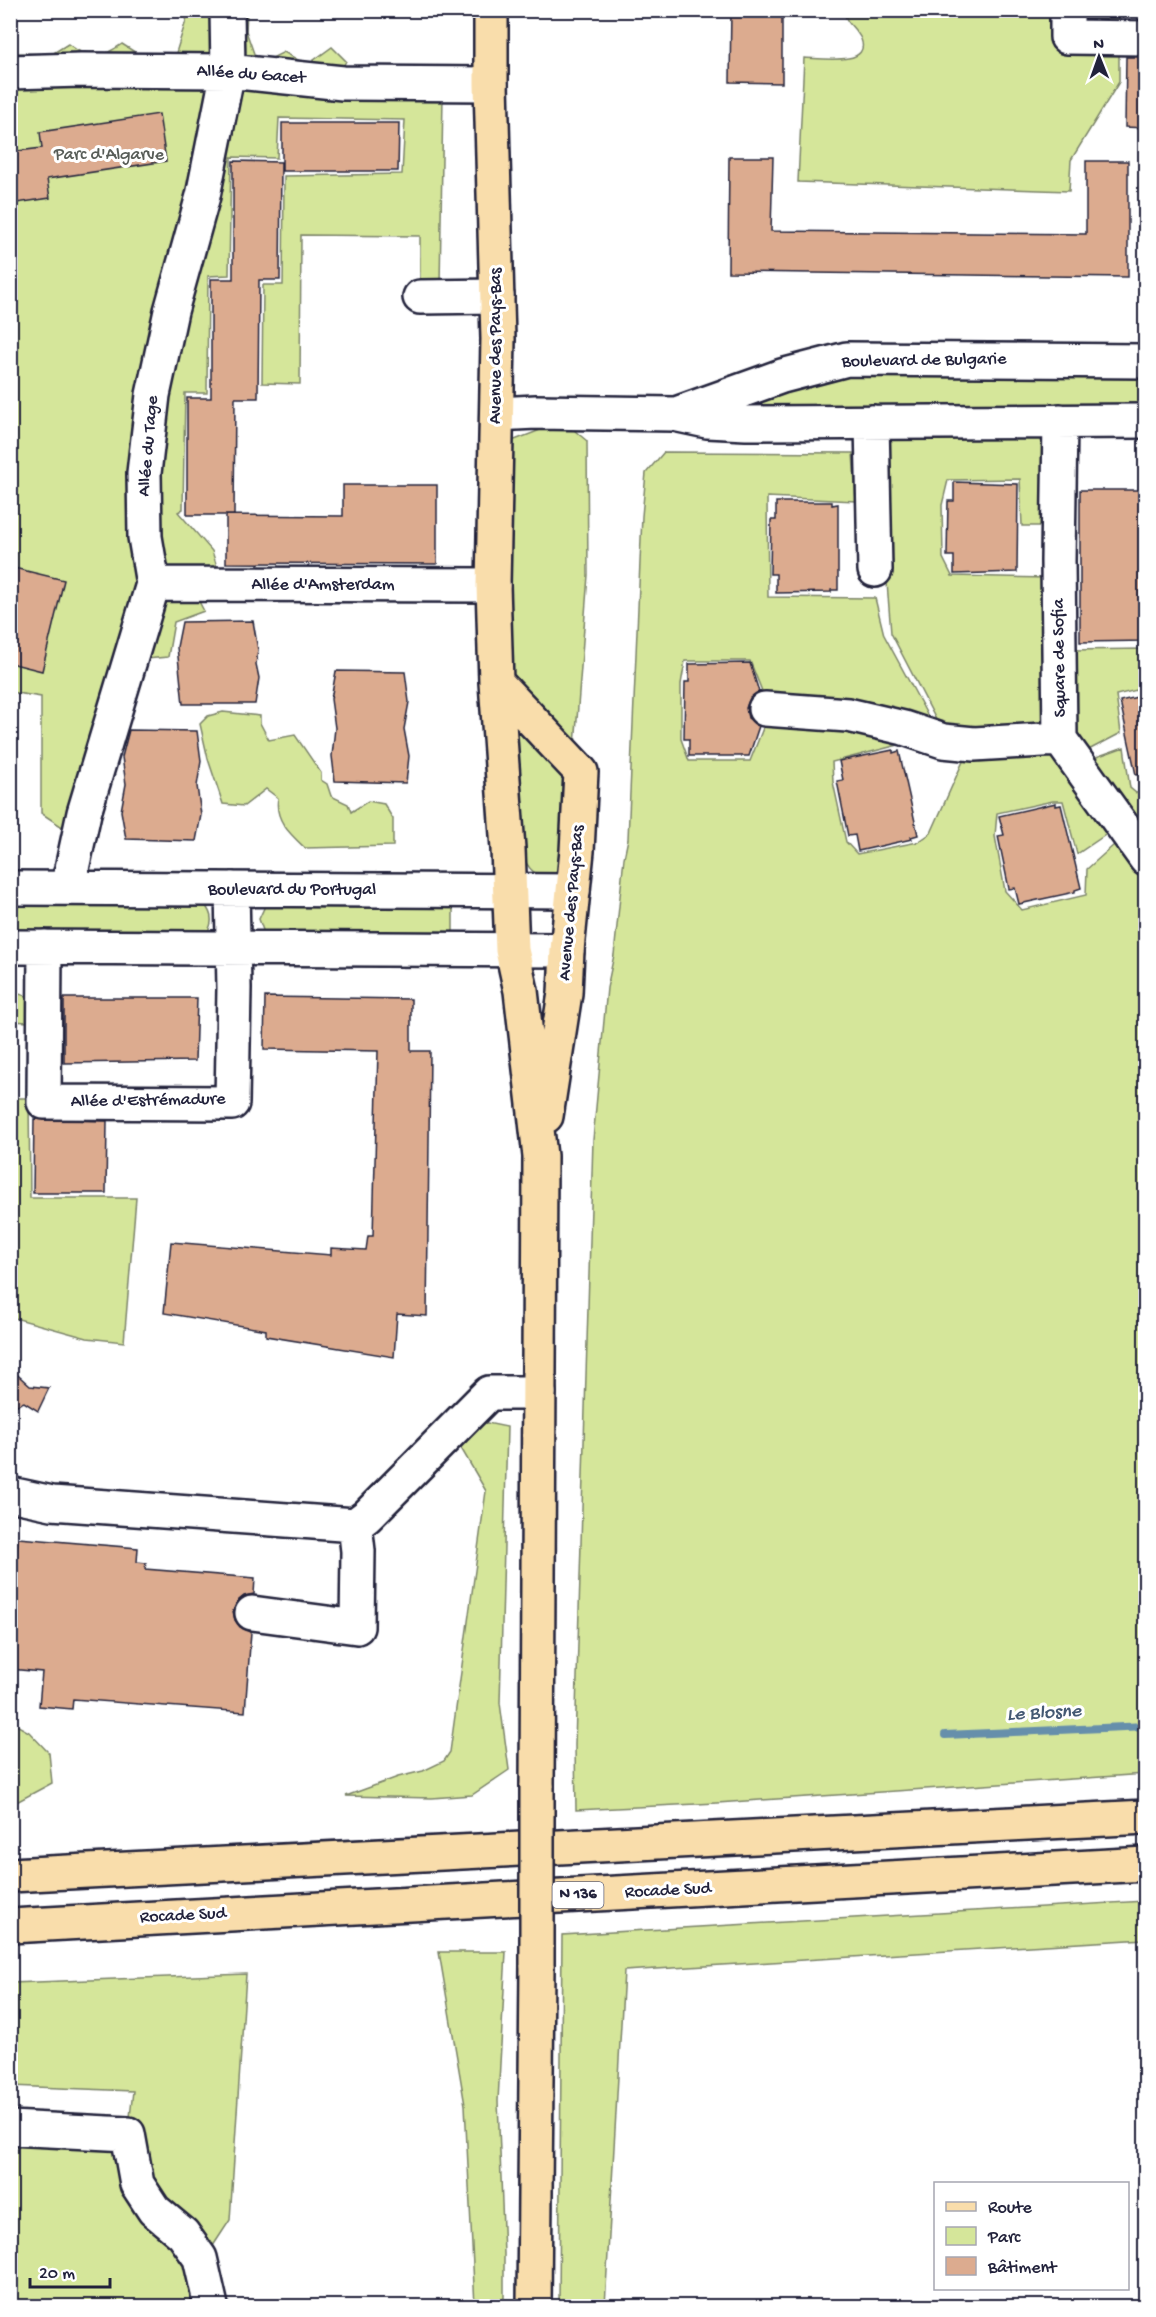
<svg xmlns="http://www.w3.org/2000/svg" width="1156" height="2317" viewBox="0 0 1156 2317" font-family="'Gochi Hand',sans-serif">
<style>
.green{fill:#d5e69a;stroke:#7c846a;stroke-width:1.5}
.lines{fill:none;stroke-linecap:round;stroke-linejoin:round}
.stream{stroke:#668fab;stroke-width:8}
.building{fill:#dcab8f;stroke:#22223b;stroke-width:1.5}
.minor-casing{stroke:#22223b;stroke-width:38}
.major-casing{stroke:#22223b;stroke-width:38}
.highway-casing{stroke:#22223b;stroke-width:38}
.minor{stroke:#fff;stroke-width:33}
.major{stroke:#f9ddab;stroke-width:33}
.highway{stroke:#f9ddab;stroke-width:33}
.major-bridge-casing{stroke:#22223b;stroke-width:38;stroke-linecap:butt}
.major-bridge{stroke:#f9ddab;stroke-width:33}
.labels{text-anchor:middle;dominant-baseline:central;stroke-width:6;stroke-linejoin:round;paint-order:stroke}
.shield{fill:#fff;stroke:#646476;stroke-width:1.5}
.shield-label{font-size:16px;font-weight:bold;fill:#22223b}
.street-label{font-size:18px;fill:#22223b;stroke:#fff}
.park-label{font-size:18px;fill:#585d58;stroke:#fff}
.water-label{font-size:20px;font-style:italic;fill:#445973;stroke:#fff}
</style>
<rect width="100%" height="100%" fill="#fff"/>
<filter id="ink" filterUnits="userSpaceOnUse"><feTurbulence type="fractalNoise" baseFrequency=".0167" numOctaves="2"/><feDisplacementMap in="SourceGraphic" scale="12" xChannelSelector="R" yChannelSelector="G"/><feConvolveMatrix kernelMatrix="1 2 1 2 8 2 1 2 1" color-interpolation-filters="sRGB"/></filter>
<g filter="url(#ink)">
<!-- green -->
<path class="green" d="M 189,11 L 247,11 L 246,31 L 258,65 L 284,52 L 307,65 L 332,47 L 346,61 L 327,97 L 443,94 L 440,286 L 420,286 L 420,236 L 301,235 L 300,384 L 262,383 L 263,285 L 283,285 L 284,176 L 402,174 L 405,120 L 279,118 L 277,158 L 231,157 L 229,275 L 208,276 L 207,393 L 185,393 L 183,509 L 178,512 L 212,551 L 217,567 L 194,592 L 204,611 L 174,622 L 168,657 L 123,661 L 70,832 L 41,813 L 41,697 L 11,692 L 11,53 L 52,54 L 68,44 C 90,60 100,59 122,44 L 141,56 L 175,56 Z
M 844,11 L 1119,11 L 1119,82 L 1071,160 L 1069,191 L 798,182 L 804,58 C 818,58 872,67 861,39 C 856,28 845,23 844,11 Z
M 1145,371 L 1145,410 L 736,413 L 727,404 L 818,375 Z
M 569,426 L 587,441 L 588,575 L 566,864 L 559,874 C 540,876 532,877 524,858 L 506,571 L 512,441 L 548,427 Z
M 883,431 L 1049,433 L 1051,526 L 1022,526 L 1020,479 L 948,480 L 942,505 L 943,558 L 952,576 L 1048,578 L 1056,730 L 1114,829 L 1077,854 L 1063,801 L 1053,801 L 997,813 L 995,836 L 1005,891 L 1022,910 L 1086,895 L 1087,869 L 1123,837 L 1145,866 L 1145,1774 L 717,1803 L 576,1810 L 575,1745 L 593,1140 L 607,988 L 614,955 L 624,858 L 628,839 L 642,516 L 646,473 L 664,452 L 853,453 L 856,501 L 767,497 L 768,597 L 875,598 L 884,635 L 937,733 L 768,706 L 750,661 L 685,661 L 681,684 L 681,739 L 689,761 L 750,761 L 769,713 L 902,735 L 898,745 L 832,762 L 833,782 L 846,842 L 857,854 L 918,842 L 931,833 L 964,759 L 943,733 L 891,633 L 881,507 Z
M 1145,649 L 1145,688 L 1116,695 L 1121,733 L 1079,755 L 1071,708 L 1070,650 Z
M 223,712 L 260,716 L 260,723 L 269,740 L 295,735 L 321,773 L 321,780 L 327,784 L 331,796 L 348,804 L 351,812 L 368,801 L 384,804 L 393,819 L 393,846 L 305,848 C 290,834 274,820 278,798 L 266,789 L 244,806 L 223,804 L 208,759 L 200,724 L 208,716 Z
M 1124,747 L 1130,788 L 1136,793 L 1145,791 L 1145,846 L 1088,760 Z
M 11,899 L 204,904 C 212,913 214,922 207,932 L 11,937 Z
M 265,906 L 453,906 L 453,939 L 264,933 L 259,919 Z
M 10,991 L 29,997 L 28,1022 L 11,1021 Z
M 10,1098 L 29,1098 L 30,1198 L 136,1198 L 124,1342 L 87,1338 L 11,1317 Z
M 482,1422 L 507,1427 L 500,1703 L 509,1770 L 472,1795 L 432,1798 L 346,1796 L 398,1777 L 423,1771 L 444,1761 L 450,1752 L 486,1491 L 454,1436 Z
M 11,1722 L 29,1732 L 49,1753 L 52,1783 L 11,1805 Z
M 1145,1901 L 1145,1939 L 624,1971 L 605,2306 L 559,2306 L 562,1935 Z
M 439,1952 L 506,1952 L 498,2101 L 504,2254 L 504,2306 L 475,2306 L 465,2105 Z
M 246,1974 L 230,2220 L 207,2255 L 218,2306 L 11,2306 L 10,2135 L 128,2134 L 133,2091 L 11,2086 L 11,1983 Z"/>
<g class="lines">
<!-- stream -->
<path class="stream" d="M 945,1735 L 1146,1726"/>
</g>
<!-- building -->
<path class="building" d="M 731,10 L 782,10 L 782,83 L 730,82 Z
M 1126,57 L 1146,57 L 1146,128 L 1125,127 Z
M 159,114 L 166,161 L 47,179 L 50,198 L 10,204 L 10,152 L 42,148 L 40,132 Z
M 282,123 L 399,123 L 398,171 L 282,171 Z
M 729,157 L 773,157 L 771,231 L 1086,234 L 1086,161 L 1128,161 L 1128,277 L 728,272 Z
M 233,161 L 281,162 L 280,280 L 259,280 L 258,398 L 235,398 L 234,515 L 187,515 L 187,398 L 211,398 L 211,279 L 233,279 Z
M 954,482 L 1018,484 L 1017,572 L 954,574 L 954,556 L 947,556 L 948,501 L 954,501 Z
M 343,485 L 437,485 L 437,564 L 226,563 L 226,515 L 343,516 Z
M 1080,490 L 1146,490 L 1146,641 L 1080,642 Z
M 776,502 L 832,502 L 832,505 L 838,504 L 838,590 L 831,590 L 831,592 L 776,593 L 776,574 L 770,574 L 771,520 L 776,520 Z
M 10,567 L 64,580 L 42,671 L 10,663 Z
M 253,621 L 258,650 L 256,664 L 259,678 L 255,704 L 183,704 L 177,647 L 182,622 Z
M 750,663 L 759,692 L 750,698 L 746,708 L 748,718 L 759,726 L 749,756 L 689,756 L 689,739 L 684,739 L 685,682 L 689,682 L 689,664 Z
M 336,671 L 405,672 L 409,702 L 404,729 L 409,756 L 406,783 L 335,781 L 332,756 L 335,728 L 331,699 Z
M 1146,695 L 1146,774 L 1136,775 L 1120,701 Z
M 129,730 L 197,731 L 201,761 L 197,786 L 201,815 L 196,841 L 126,839 L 121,811 L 126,784 L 122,757 Z
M 893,750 L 893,753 L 899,751 L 918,835 L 911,837 L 912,839 L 858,851 L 855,835 L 848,836 L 837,781 L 843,780 L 839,761 Z
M 1056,803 L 1056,806 L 1061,805 L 1081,888 L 1075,890 L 1075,892 L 1019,904 L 1015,888 L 1009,889 L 998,836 L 1004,835 L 999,816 Z
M 265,997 L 411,999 L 411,1051 L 430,1051 L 427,1316 L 397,1314 L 394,1357 L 266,1336 L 266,1330 L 164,1313 L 171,1242 L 331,1255 L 331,1248 L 366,1250 L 368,1236 L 373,1236 L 378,1051 L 264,1049 Z
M 64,998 L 197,998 L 195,1061 L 64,1063 Z
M 34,1119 L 107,1121 L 106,1193 L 33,1193 Z
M 10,1368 L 30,1386 L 49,1388 L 38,1411 L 24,1402 L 10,1408 Z
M 18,1538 L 138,1548 L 137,1562 L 146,1563 L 145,1569 L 255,1578 L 254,1594 L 244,1596 L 238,1601 L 233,1611 L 235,1620 L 240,1627 L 251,1632 L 245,1712 L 73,1699 L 72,1709 L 39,1706 L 42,1672 L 10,1669 L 10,1628 Z"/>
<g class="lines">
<!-- minor casing -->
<g class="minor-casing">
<path id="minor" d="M 1067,10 L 1067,37 L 1146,38
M 10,72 L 81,70 L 228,71 L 343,83 L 491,84
M 420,297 L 497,296
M 679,413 L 782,376 L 847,359 L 1146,361
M 497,414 L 536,412 L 674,414 L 707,421 L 746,423 L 1146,421
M 872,422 L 875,570
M 153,584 L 493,585
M 765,709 L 848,715 L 904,728 L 943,741 L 974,744 L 1060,739 L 1058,561 L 1060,421
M 1060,739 L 1146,859
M 10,888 L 573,891
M 65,888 L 71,873 L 84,813 L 153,584 L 145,537 L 144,473 L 153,395 L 171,311 L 203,196 L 228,71 L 227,10
M 10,947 L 567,950
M 45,947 L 44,1102 L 232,1103 L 234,988 L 232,889
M 10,1494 L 52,1503 L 355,1525
M 252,1613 L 357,1627 L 358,1551 L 355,1525 L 367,1516 L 489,1393 L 539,1393
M 10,2128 L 128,2134 L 137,2184 L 154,2210 L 183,2234 L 200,2258 L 211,2306"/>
</g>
<!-- major casing -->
<g class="major-casing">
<path id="major" d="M 491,10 L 491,84 L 498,339 L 493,585 L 496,682 L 508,849 L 512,950 L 521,991 L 540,1156 L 537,1787
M 496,682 L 581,772 L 577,851 L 567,950 L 565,993 L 546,1116
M 534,2306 L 537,1965"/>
</g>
<!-- highway casing -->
<g class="highway-casing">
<path id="highway" d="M 10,1875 L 1146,1817
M 10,1926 L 1146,1864"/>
</g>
<!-- minor -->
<use href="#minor" class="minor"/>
<!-- major -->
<use href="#major" class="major"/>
<!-- highway -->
<use href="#highway" class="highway"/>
<!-- major-bridge casing -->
<g class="major-bridge-casing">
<path id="major-bridge" d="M 537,1965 L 537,1787"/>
</g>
<!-- major-bridge -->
<use href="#major-bridge" class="major-bridge"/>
</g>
</g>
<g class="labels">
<!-- shield labels -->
<rect class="shield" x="552.5" y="1882" width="51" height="26" rx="4.5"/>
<g class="shield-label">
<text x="578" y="1895">N 136</text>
</g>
<!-- street labels -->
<g class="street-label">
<text transform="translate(251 75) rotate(4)">Allée du Gacet</text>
<text transform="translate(496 346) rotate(-90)">Avenue des Pays-Bas</text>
<text transform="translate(924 361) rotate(-1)">Boulevard de Bulgarie</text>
<text transform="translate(149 446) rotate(-85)">Allée du Tage</text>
<text x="323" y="585">Allée d'Amsterdam</text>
<text transform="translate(1060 658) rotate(-91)">Square de Sofia</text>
<text x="292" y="890">Boulevard du Portugal</text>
<text transform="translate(572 903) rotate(-85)">Avenue des Pays-Bas</text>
<text transform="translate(148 1101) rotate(-1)">Allée d'Estrémadure</text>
<text transform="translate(668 1891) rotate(-3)">Rocade Sud</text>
<text transform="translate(183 1916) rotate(-3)">Rocade Sud</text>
</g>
<!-- park labels -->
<g class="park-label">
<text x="109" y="155">Parc d'Algarve</text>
</g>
<!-- water labels -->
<g class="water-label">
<text transform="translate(1044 1714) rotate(-3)">Le Blosne</text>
</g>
</g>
<!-- margin -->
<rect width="1156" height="2317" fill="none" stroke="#fff" stroke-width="36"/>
<rect x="18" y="18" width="1120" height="2281" fill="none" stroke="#22223b" stroke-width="2" filter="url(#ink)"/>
<!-- legend -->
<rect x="934" y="2182" width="195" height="108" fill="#ffffff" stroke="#a7a7b1" stroke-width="1.5"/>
<rect x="946" y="2202" width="30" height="9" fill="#f9ddab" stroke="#a7a7b1" stroke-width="1.5"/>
<text x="988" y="2212" font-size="18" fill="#22223b">Route</text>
<rect x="946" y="2227" width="30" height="18" fill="#d5e69a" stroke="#a7a7b1" stroke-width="1.5"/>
<text x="988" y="2242" font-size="18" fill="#22223b">Parc</text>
<rect x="946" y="2257" width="30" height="18" fill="#dcab8f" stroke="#a7a7b1" stroke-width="1.5"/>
<text x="988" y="2272" font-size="18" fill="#22223b">Bâtiment</text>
<!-- north arrow -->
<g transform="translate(1099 57) rotate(359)" stroke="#ffffff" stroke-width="4.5" paint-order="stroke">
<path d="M0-4.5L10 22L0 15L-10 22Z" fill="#22223b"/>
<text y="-9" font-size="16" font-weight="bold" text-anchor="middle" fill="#22223b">N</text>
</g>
<!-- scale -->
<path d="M30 2278v9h80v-9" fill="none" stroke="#22223b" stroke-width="3"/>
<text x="39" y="2278" font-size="18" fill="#22223b" stroke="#ffffff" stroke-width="4.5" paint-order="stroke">20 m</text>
</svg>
